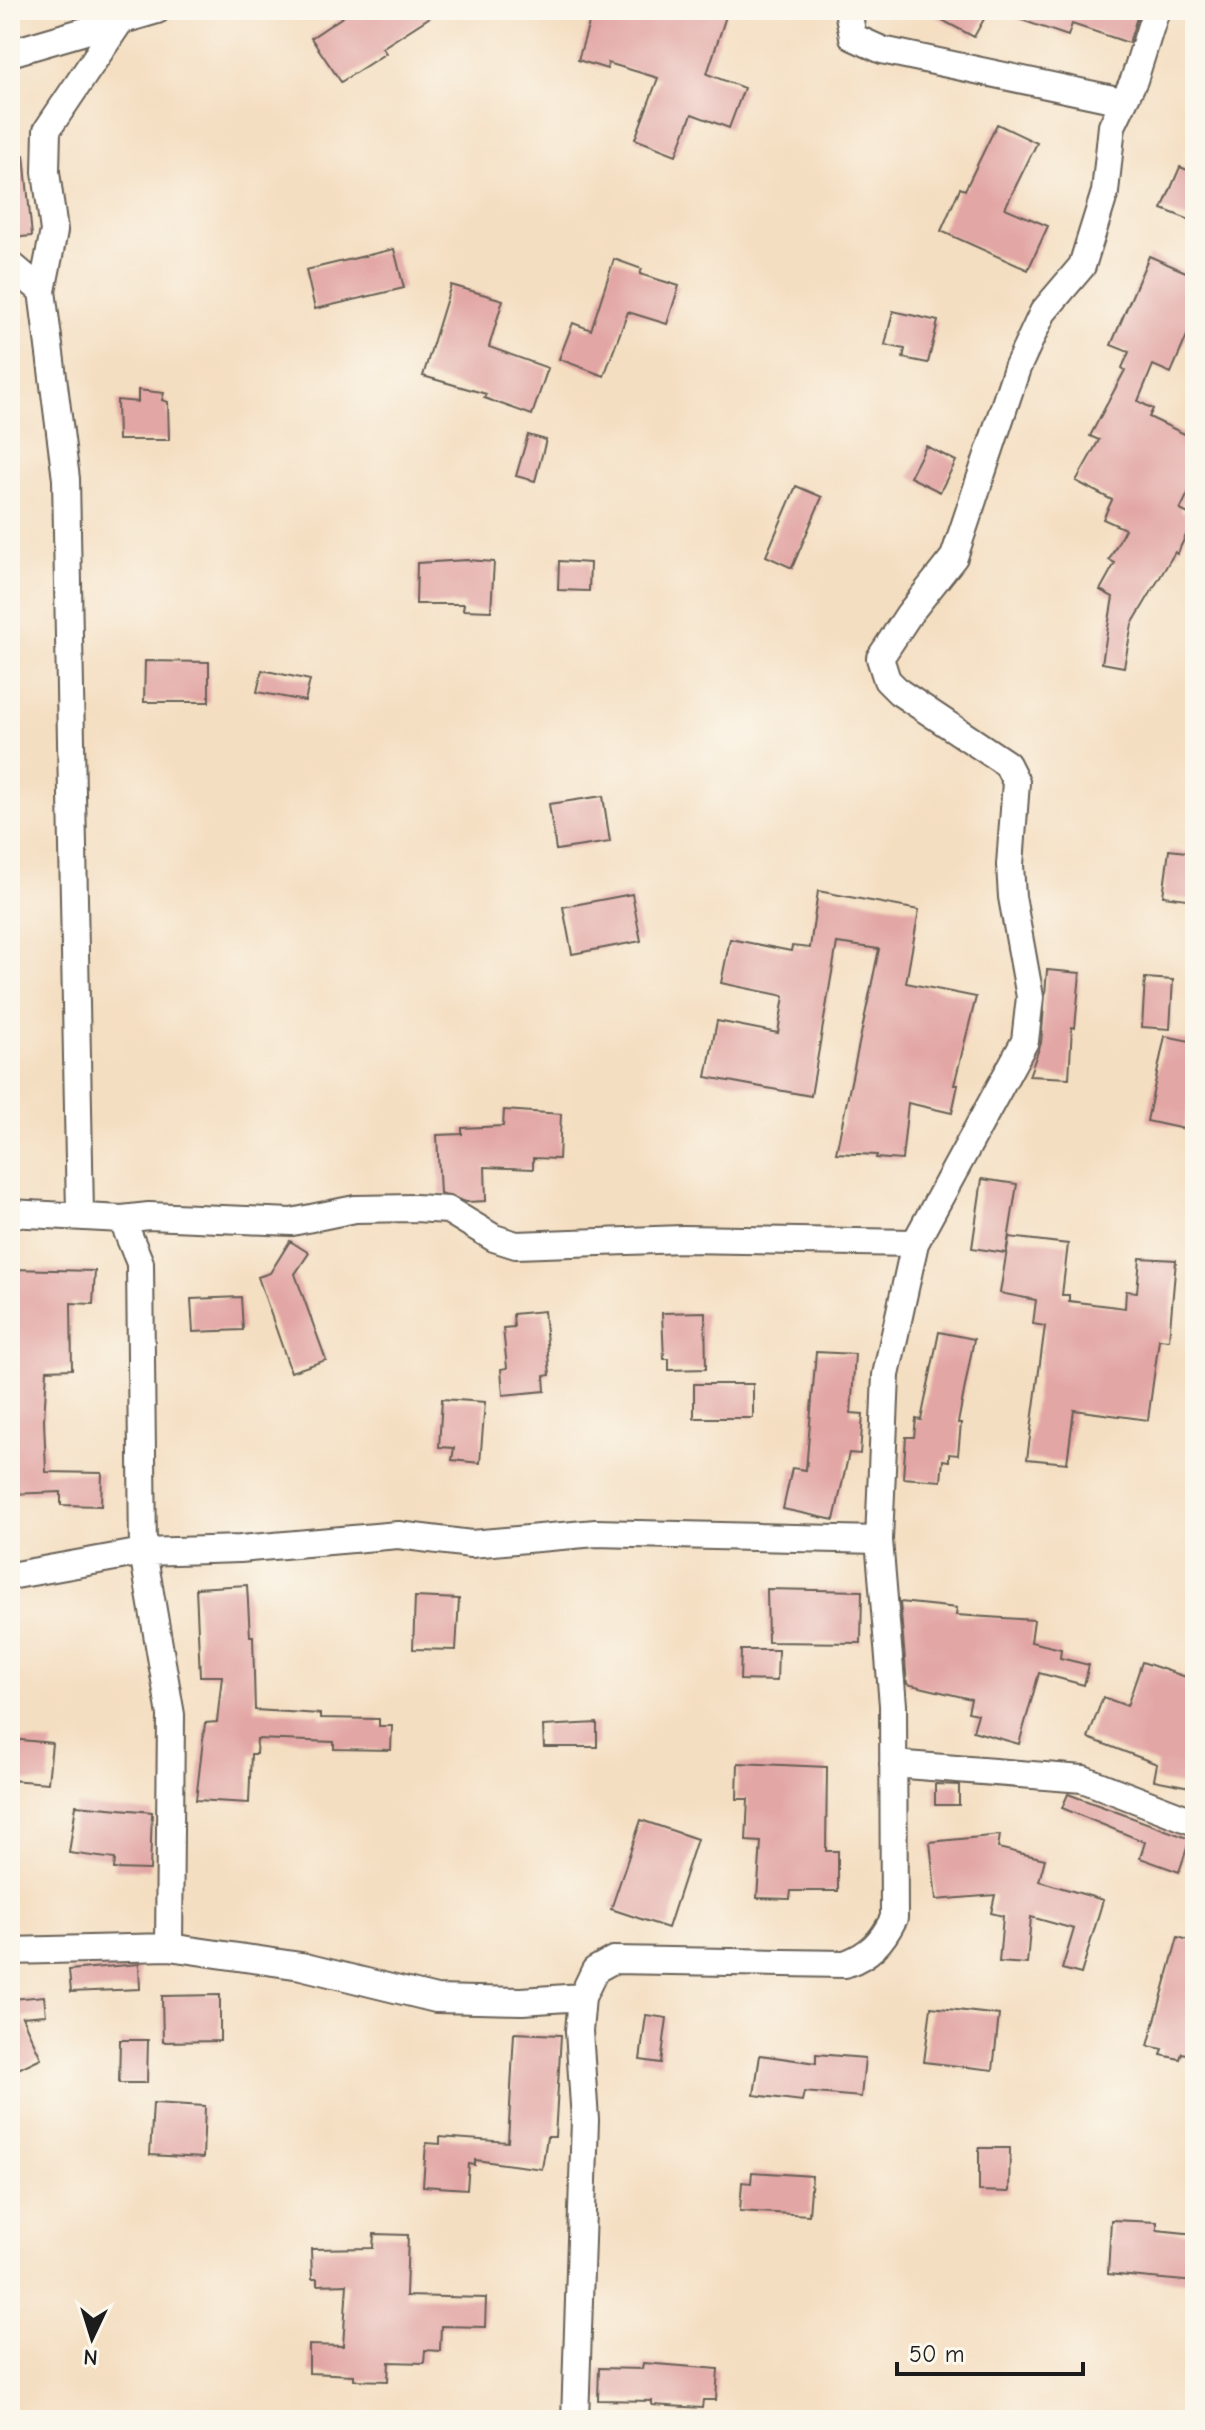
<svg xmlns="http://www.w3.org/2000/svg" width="1205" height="2430" viewBox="0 0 1205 2430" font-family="'Comic Neue',sans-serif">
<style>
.building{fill:#e2a6a4}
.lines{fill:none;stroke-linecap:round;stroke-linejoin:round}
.minor-casing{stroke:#686056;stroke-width:30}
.minor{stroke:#fff;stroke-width:26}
</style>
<rect width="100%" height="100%" fill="#fbf7ec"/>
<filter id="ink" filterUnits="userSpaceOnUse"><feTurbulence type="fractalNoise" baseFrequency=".0125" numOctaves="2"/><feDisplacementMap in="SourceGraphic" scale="16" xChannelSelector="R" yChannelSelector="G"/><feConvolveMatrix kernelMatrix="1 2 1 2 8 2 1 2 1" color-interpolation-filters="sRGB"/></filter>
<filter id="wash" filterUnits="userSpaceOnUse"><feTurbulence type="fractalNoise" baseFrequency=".006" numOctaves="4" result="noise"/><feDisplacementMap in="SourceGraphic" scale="32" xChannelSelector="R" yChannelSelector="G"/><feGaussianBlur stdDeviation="1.8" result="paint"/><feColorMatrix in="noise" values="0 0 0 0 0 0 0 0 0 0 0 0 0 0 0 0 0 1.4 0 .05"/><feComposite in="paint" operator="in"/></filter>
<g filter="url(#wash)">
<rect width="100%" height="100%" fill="#f4dec1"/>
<g id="blocks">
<!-- building -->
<path class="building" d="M 353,10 L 441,10 L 382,48 L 386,53 L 341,82 L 311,38 Z
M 593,10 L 728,10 L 707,74 L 744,88 L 729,128 L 692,114 L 676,155 L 635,139 L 658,78 L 608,63 L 607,69 L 578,60 Z
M 923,10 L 989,10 L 974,37 Z
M 1002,10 L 1126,10 L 1138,14 L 1129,43 L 1072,24 L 1068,36 L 1001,13 Z
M 997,124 L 1037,143 L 1005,208 L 1048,226 L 1028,270 L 941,231 L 960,188 L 965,190 Z
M 10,155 L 24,155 L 32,236 L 10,238 Z
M 1180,167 L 1195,173 L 1195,222 L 1162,209 Z
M 394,249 L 404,288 L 315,309 L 306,270 Z
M 1149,256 L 1195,276 L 1195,317 L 1171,373 L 1153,365 L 1138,401 L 1153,409 L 1149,417 L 1195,439 L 1195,479 L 1180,510 L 1195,517 L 1177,554 L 1175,552 L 1132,624 L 1124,667 L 1102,663 L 1113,597 L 1100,590 L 1115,563 L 1109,560 L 1125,529 L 1103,519 L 1112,500 L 1076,481 L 1099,440 L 1090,436 L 1125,370 L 1122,368 L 1129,352 L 1111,345 Z
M 614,259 L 642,269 L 640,274 L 679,286 L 667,324 L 628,312 L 604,376 L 559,359 L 573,323 L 591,330 Z
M 451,285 L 503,300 L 489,347 L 548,368 L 532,415 L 484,398 L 486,394 L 423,376 Z
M 893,311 L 938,321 L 928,363 L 903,358 L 905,349 L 885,345 Z
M 138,390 L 164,393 L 162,400 L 168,402 L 169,440 L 118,440 L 117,400 L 138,402 Z
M 528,435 L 546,440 L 535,481 L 516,476 Z
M 926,446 L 956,461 L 940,492 L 910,477 Z
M 796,486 L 822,497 L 792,568 L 766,556 Z
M 467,560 L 494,562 L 491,611 L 463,610 L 464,604 L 416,604 L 417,563 Z
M 559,561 L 590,563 L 589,591 L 558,590 Z
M 145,661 L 209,662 L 209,702 L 144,702 Z
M 262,670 L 310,680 L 305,701 L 257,692 Z
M 603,796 L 610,842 L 556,850 L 549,804 Z
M 1169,850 L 1195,853 L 1195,900 L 1163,896 Z
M 818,891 L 919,910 L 906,983 L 976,997 L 954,1085 L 958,1085 L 952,1113 L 908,1103 L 902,1160 L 876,1158 L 877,1155 L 836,1153 L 879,949 L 837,943 L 811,1096 L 706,1077 L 717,1021 L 778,1033 L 784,996 L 721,983 L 730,939 L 791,951 L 792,946 L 810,948 Z
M 632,894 L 641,941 L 572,954 L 563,907 Z
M 1047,970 L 1080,973 L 1075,1028 L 1072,1027 L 1069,1078 L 1029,1076 L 1041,1043 Z
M 1145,978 L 1173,980 L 1170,1029 L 1142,1027 Z
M 1165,1036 L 1195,1042 L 1195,1072 L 1184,1129 L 1147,1121 Z
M 504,1110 L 561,1114 L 559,1159 L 533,1158 L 533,1169 L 485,1167 L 486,1201 L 466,1202 L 440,1193 L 437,1135 L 462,1134 L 462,1128 L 503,1126 Z
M 982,1179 L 1017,1184 L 1006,1253 L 972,1248 Z
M 1009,1237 L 1068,1244 L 1062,1295 L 1069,1295 L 1069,1301 L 1125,1308 L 1126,1291 L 1137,1292 L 1140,1258 L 1176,1260 L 1169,1340 L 1159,1339 L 1148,1420 L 1074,1410 L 1067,1463 L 1027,1459 L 1045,1326 L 1033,1324 L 1036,1300 L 1000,1293 Z
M 290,1241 L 309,1253 L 295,1274 L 326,1360 L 291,1372 L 258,1277 L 270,1273 Z
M 10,1269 L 95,1271 L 93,1304 L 71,1303 L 72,1369 L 47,1370 L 44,1420 L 46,1472 L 102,1473 L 101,1506 L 61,1505 L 61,1492 L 10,1494 Z
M 241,1297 L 243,1330 L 193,1332 L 191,1299 Z
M 544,1311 L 550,1375 L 544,1376 L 545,1391 L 503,1395 L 501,1369 L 507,1368 L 503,1328 L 514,1327 L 513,1314 Z
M 705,1312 L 706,1369 L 669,1370 L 669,1359 L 664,1359 L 662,1313 Z
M 939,1332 L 974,1339 L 958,1423 L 961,1423 L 958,1455 L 949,1454 L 949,1461 L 943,1460 L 941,1481 L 903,1478 L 906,1437 L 914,1437 L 916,1419 L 921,1420 Z
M 816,1352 L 855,1354 L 851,1413 L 863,1414 L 860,1454 L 849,1453 L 834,1520 L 783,1509 L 792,1468 L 806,1470 Z
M 694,1384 L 753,1384 L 753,1418 L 694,1418 Z
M 442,1399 L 485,1402 L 480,1463 L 452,1460 L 454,1448 L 439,1447 Z
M 247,1585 L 250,1636 L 253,1636 L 255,1710 L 320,1714 L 320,1718 L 379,1719 L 379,1726 L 392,1726 L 391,1750 L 334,1749 L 334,1742 L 257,1739 L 256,1754 L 251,1754 L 249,1803 L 196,1800 L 205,1723 L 217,1722 L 222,1676 L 200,1676 L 196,1588 Z
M 767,1589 L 862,1591 L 861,1643 L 768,1642 Z
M 415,1597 L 459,1599 L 456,1650 L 413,1649 Z
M 900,1602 L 957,1608 L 956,1615 L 1034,1620 L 1031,1642 L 1061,1649 L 1060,1658 L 1089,1665 L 1084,1685 L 1039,1673 L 1019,1744 L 973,1731 L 978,1714 L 968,1712 L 971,1699 L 907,1684 Z
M 741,1650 L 778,1650 L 777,1681 L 740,1680 Z
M 1142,1662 L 1195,1680 L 1195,1788 L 1154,1780 L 1157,1764 L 1088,1738 L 1103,1697 L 1127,1706 Z
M 597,1723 L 597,1747 L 544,1747 L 543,1726 Z
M 10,1739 L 52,1743 L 48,1783 L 10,1780 Z
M 738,1763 L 827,1767 L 826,1851 L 838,1851 L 838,1891 L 791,1891 L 790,1899 L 757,1898 L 761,1842 L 746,1841 L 748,1799 L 737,1799 Z
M 935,1784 L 959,1785 L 959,1805 L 935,1805 Z
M 1068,1794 L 1190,1839 L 1179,1872 L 1140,1858 L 1145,1842 L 1062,1808 Z
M 76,1805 L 152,1812 L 150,1870 L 114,1869 L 115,1859 L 69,1853 Z
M 641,1820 L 697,1839 L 668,1928 L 611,1909 Z
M 1000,1835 L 998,1848 L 1045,1859 L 1039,1881 L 1103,1900 L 1081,1974 L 1062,1969 L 1074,1929 L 1031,1917 L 1027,1964 L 999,1962 L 1003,1916 L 991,1913 L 995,1895 L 936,1900 L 930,1842 Z
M 1178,1937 L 1195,1942 L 1195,2056 L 1182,2053 L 1180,2059 L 1161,2055 L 1163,2049 L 1148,2046 Z
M 139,1964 L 140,1989 L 71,1992 L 69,1970 Z
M 10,1992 L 13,1999 L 44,1996 L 46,2015 L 22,2017 L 41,2058 L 10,2073 Z
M 220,1995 L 220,2041 L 163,2042 L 162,1996 Z
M 931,2007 L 999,2015 L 993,2070 L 924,2062 Z
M 646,2015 L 667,2018 L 661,2063 L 640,2060 Z
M 514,2033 L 561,2035 L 555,2137 L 547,2137 L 542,2169 L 475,2160 L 475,2165 L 469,2164 L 467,2189 L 423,2186 L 426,2143 L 440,2144 L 440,2137 L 508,2142 Z
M 120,2040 L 148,2040 L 147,2083 L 119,2083 Z
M 816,2054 L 865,2058 L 861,2097 L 804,2092 L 802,2101 L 754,2095 L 760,2055 L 816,2063 Z
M 153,2103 L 205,2106 L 203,2158 L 150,2155 Z
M 979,2148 L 1010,2148 L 1009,2192 L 979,2191 Z
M 752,2172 L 812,2176 L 809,2215 L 740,2211 L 742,2182 L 751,2183 Z
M 1111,2220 L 1157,2222 L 1157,2230 L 1195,2234 L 1195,2282 L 1108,2274 Z
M 374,2234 L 408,2235 L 406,2296 L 486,2298 L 485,2327 L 441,2326 L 440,2351 L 425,2350 L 424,2363 L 389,2362 L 388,2381 L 354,2380 L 354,2375 L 309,2373 L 309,2345 L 343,2346 L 347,2284 L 317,2285 L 317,2279 L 312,2279 L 311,2249 L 373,2248 Z
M 643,2363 L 718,2369 L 716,2400 L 703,2400 L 702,2408 L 652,2405 L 652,2401 L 598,2400 L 599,2368 L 642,2369 Z"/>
</g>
</g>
<g filter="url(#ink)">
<use href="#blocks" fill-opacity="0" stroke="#686056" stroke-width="2"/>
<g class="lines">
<!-- minor casing -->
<g class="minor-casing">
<path id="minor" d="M 848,10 L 853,37 L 882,50 L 1122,101
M 10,53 L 157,10
M 10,264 L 42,291
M 10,1213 L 122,1219 L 140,1263 L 143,1552 L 171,1715 L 169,1947
M 80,1214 L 66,479 L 42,291 L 54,231 L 46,172 L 47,130 L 119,23
M 122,1219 L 149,1216 L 292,1222 L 355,1209 L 415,1208 L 448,1210 L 494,1238 L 516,1245 L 683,1239 L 915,1243
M 10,1576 L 143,1552 L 240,1549 L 398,1535 L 471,1544 L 596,1533 L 879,1540
M 893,1764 L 1083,1779 L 1195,1822
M 10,1951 L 169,1947 L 301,1966 L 436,1999 L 522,2001 L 582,1997
M 575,2420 L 585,2120 L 579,2031 L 582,1997 L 595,1970 L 613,1960 L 845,1964 C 870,1955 882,1942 894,1918 L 893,1705 L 879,1540 L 886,1375 L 915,1243 L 1025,1041 L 1030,997 L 1012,897 L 1010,865 L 1016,782 L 1007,764 L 899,692 L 887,680 L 880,658 L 909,614 L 954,557 L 1017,368 L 1043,312 L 1082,266 L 1105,192 L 1112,126 L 1134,80 L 1156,10"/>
</g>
<!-- minor -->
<use href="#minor" class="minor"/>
</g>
</g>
<!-- margin -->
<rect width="1205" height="2430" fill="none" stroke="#fbf7ec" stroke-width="40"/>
<!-- north arrow -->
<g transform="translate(92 2338) rotate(184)" stroke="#fbf7ec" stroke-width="6" paint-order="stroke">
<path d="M0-6L14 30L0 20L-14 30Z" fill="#1c1c1c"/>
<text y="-12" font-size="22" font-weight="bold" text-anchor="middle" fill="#1c1c1c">N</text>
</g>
<!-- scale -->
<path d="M897 2362v12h186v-12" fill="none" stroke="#1c1c1c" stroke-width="4"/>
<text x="909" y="2362" font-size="24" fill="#1c1c1c" stroke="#fbf7ec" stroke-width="6" paint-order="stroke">50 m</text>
</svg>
